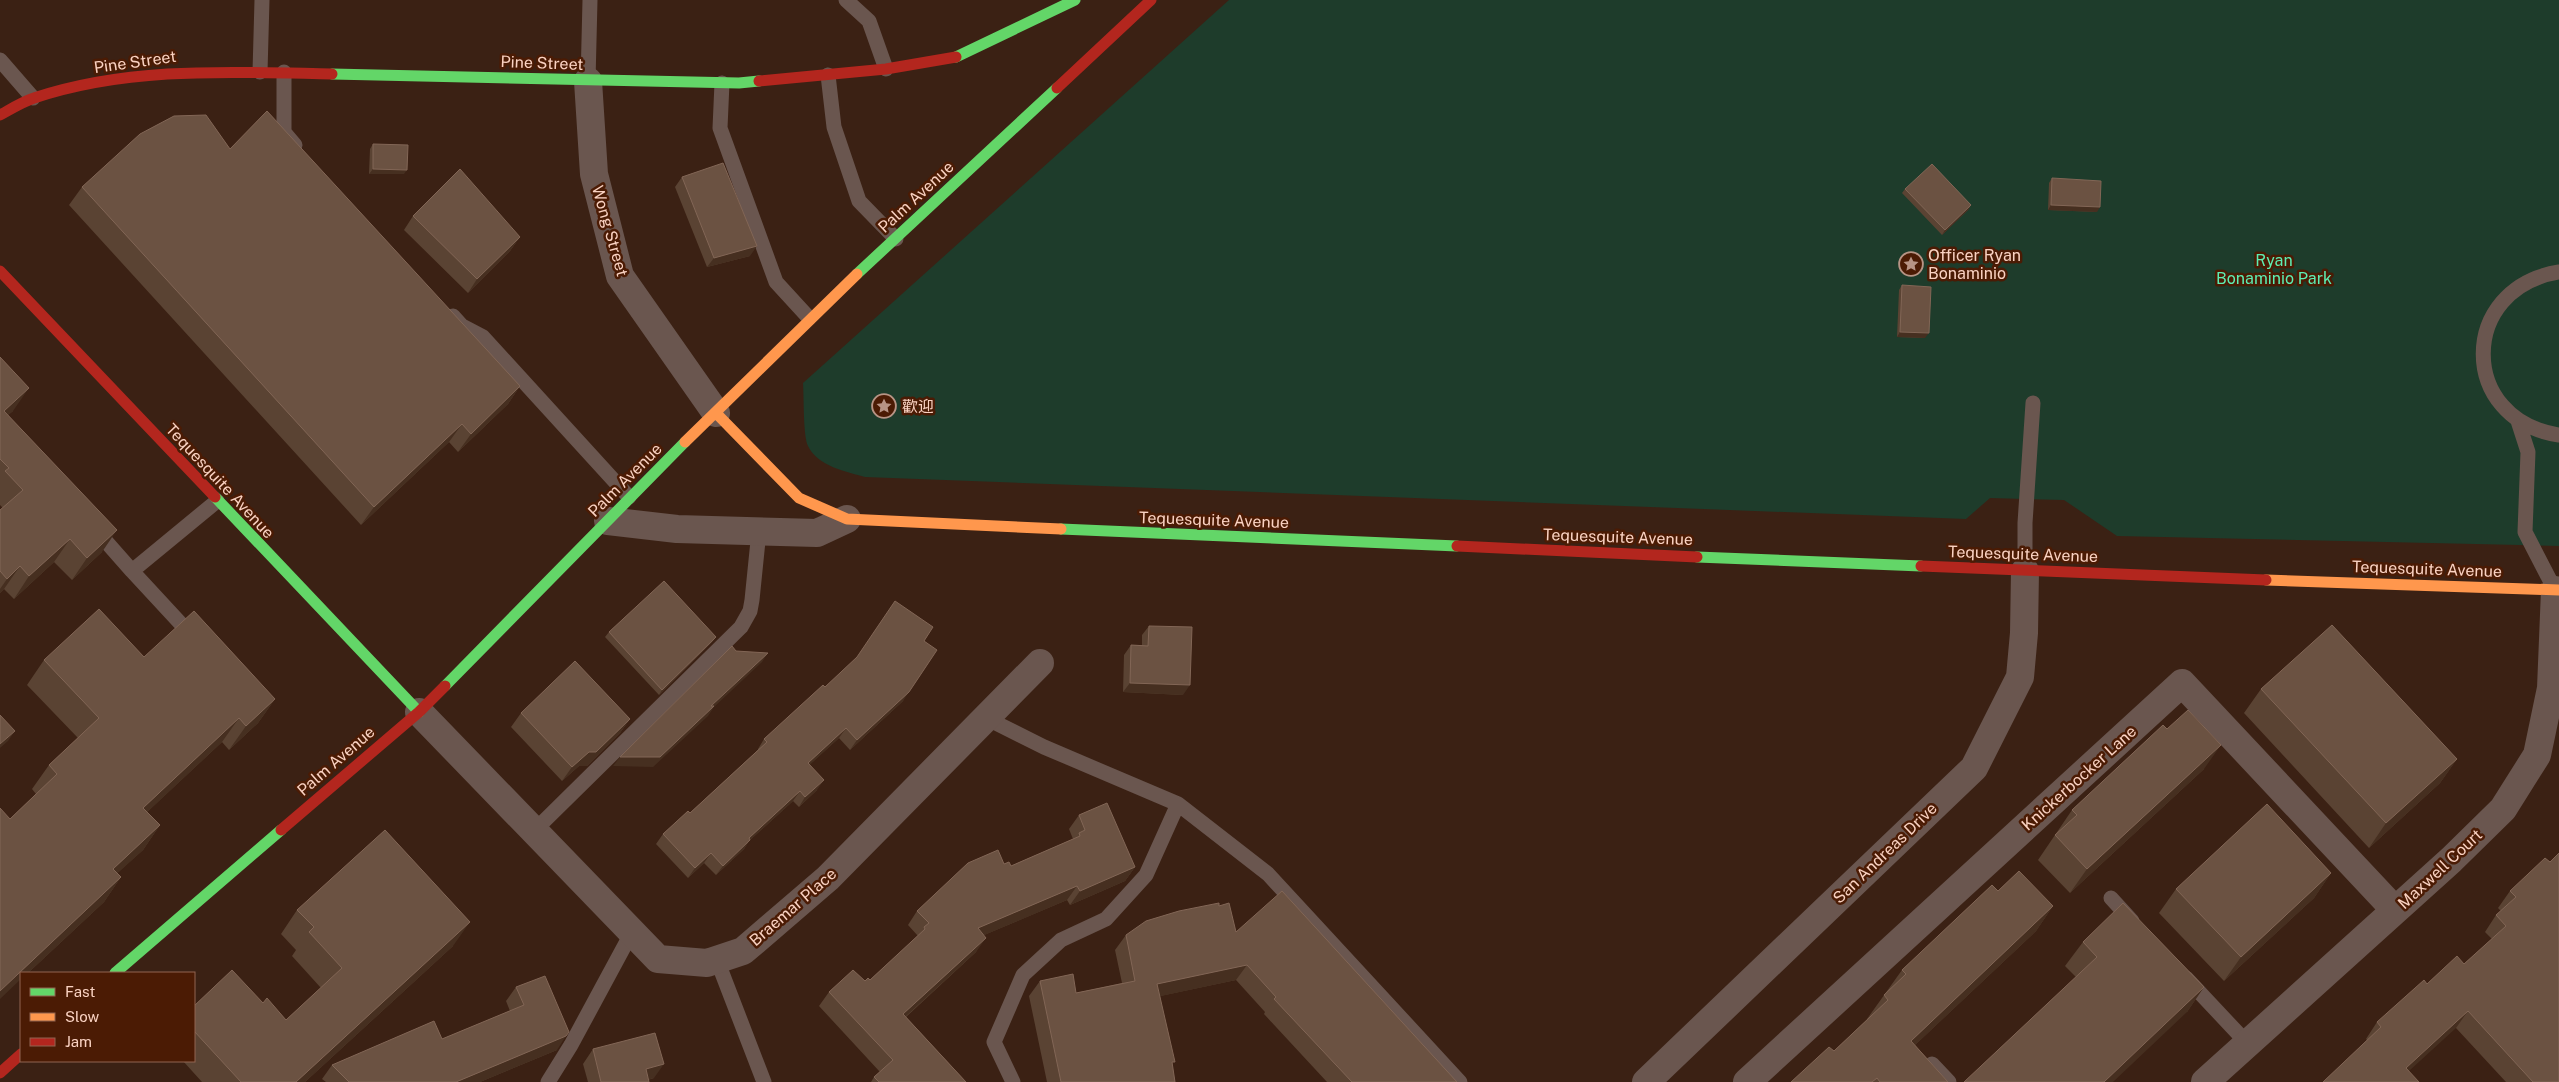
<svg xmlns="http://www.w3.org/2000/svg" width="2559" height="1082" viewBox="0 0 2559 1082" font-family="'Public Sans','Noto Sans SC',sans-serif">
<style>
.green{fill:#1e3c2b}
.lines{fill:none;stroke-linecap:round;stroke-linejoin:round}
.lane{stroke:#6a564f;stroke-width:15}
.street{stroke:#6a564f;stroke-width:28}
.fast{stroke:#63d668;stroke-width:11}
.slow{stroke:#ff974d;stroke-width:11}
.jam{stroke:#b3261e;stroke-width:11}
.wall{fill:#5a4333}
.shaded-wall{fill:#462f20}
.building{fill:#6b5242;stroke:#826656}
.labels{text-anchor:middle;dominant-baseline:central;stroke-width:5;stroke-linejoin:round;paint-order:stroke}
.street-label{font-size:16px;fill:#fad2c2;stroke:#4b1b04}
.poi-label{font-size:16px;fill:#fad2c2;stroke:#4b1b04;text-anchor:start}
.park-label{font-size:16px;fill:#5defb4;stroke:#4b1b04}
</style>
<rect width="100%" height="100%" fill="#3b2114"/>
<!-- green -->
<path class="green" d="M 1229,0 L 2559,0 L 2559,546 L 2117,536 L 2064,500 L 1990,498 L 1966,519 L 865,477 C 847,472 817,466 808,446 C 803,436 804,396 803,383 Z"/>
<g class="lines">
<!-- lane -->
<path class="lane" d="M 846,0 L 869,21 L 886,69
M 0,60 L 33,98
M 260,72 L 262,0
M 284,72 L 284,132 L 295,145
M 828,75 L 834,127 L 859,201 L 896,239
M 588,81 L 590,0
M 722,83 L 720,128 L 776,282 L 809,318
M 2559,272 C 2458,288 2458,420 2559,435
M 453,316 L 462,326 L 483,337 L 629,497
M 2518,421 L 2528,452 L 2525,532 L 2555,590
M 95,529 L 132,571
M 2025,571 L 2025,523 L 2033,403
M 194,638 L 132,571 L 217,501
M 986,718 L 1044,747 L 1178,804 L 1268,874 L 1460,1082
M 534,831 L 741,627 L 750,611 L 752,600 L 759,531
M 2111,898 L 2132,921
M 717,960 L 764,1082
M 2186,978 L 2248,1044
M 1932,1064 L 1949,1082
M 548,1082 L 571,1045 L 632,932
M 1013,1082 L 994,1042 L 1023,975 L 1061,940 L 1106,919 L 1146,875 L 1178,804"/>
<!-- street -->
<path class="street" d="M 588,81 L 594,174 L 620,276 L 716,413
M 608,521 L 677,529 L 817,533 L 847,519
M 419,712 L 658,959 L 707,963 L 743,951 L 828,878 L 1040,663
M 1646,1082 L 1974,768 L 2020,677 L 2024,633 L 2025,571
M 1747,1082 L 2182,683 L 2395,910
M 2205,1082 L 2451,860 L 2503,809 L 2537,755 L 2551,688 L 2555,590"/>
<!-- fast -->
<path class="fast" d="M 956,57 L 1075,0
M 332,74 L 739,83 L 759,81
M 857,274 L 1057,88
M 215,497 L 419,712
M 1061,529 L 1457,546
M 1697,557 L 1921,566
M 445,686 L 685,442
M 115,973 L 281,830"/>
<!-- slow -->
<path class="slow" d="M 716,413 L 799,498 L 847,519 L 1061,529
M 685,442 L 857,274
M 2266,580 L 2559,590"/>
<!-- jam -->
<path class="jam" d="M 759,81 L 886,69 L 956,57
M 1057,88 L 1151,0
M 0,115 C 11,109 22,102 34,98 C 130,66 232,72 332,74
M 0,271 L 215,497
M 1457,546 L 1697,557
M 1921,566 L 2266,580
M 281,830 L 419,712 L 445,686
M 0,1073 L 21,1054"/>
</g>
<!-- wall -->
<path class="wall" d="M 373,144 L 404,174 L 369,174 L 370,149 Z
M 230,149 L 520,386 L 508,404 L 458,452 L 449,442 L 361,525 L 69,205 L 82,187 Z
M 682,177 L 750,256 L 707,267 L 675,187 Z
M 2052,178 L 2097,212 L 2048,210 L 2049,183 Z
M 1905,189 L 1971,205 L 1968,210 L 1942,235 L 1902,193 Z
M 413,216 L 520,237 L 510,251 L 468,293 L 404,230 Z
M 1902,285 L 1925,338 L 1897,337 L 1899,290 Z
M 0,357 L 13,411 L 8,415 L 102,552 L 72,580 L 54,562 L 14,599 L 4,589 L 0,593 L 0,510 L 3,508 L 0,505 Z
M 1149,626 L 1183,695 L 1123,692 L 1124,655 L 1131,645 L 1142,645 L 1142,635 Z
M 609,632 L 716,637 L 712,642 L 659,695 L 605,637 Z
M 924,641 L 903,701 L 850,750 L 839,738 L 809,765 L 817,790 L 799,807 L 793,801 L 749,841 L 744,849 L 716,875 L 704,863 L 688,878 L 656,844 L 663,834 L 690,813 L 758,750 L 758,749 L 764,739 L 825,687 Z
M 144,657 L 275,699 L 258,723 L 229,750 L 222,742 L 147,812 L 160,825 L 143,850 L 117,873 L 121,877 L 104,902 L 28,973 L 21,973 L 10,819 L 36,794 L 32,789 L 49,765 L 78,738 L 27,685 L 44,660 Z
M 2261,689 L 2457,759 L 2440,783 L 2369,848 L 2244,713 Z
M 521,713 L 630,719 L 620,733 L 587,766 L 579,766 L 562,781 L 511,727 Z
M 2167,729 L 2204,769 L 2070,893 L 2038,860 L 2072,810 Z
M 1079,815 L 1135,867 L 1125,881 L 1070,905 L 1067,900 L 984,935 L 976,952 L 906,1017 L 966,1082 L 871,1082 L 874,1077 L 880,1072 L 819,1006 L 829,992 L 870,980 L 918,936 L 908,925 L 917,911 L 1004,864 L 1011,866 L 1073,839 L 1069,829 Z
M 2550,862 L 2559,1082 L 2506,1082 L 2456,1028 L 2367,1040 L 2366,1039 L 2377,1022 L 2427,984 L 2464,964 L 2492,939 L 2485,932 L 2496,915 L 2501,911 L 2498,908 L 2510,891 Z
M 2331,873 L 2314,898 L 2224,981 L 2159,913 L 2176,889 Z
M 1998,891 L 2053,906 L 2036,931 L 1915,1045 L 1948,1082 L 1791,1082 L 1834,1051 L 1867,1020 L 1867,1019 L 1902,970 Z
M 1219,906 L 1236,932 L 1457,1082 L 1327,1082 L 1264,1014 L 1265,1012 L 1236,980 L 1160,996 L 1175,1082 L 1047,1082 L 1029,996 L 1040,981 L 1076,993 L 1122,983 L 1115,950 L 1126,935 Z
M 297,910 L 453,946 L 305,1082 L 202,1082 L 183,1061 L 194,1061 L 194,1006 L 263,1003 L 286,1020 L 321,988 L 292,956 L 296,950 L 281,934 Z
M 2083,942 L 2204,987 L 2187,1012 L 2076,977 L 2065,966 Z
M 516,987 L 557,1050 L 480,1082 L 326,1082 L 322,1079 L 332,1065 L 442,1039 L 510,1011 L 506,1001 Z
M 593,1049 L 654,1078 L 648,1080 L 649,1082 L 588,1082 L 583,1064 Z"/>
<!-- shaded-wall -->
<path class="shaded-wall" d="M 373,169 L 407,170 L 404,174 L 369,174 Z
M 1971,205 L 1968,210 L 1942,235 L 1945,230 Z
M 2051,205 L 2100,207 L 2097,212 L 2048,210 Z
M 520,237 L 510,251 L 468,293 L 477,279 Z
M 757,246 L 750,256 L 707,267 L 714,258 Z
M 1900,332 L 1929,333 L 1925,338 L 1897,337 Z
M 520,386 L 508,404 L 458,452 L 471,434 Z
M 29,388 L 13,411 L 0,422 L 4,411 Z
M 462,424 L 449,442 L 361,525 L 374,507 Z
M 117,530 L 102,552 L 72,580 L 87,558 Z
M 70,539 L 54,562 L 14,599 L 29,576 Z
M 20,566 L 4,589 L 0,593 L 0,589 L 7,579 Z
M 716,637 L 712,642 L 659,695 L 662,690 Z
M 768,653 L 762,662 L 714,707 L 708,716 L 653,767 L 613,766 L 620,757 L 711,706 Z
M 1130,683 L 1190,685 L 1183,695 L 1123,692 Z
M 909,692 L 903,701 L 850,750 L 857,740 Z
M 275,699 L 258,723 L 229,750 L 246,726 Z
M 239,718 L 222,742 L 126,832 L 143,808 Z
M 630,719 L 620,733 L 587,766 L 579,766 L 562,781 L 572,767 L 589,752 Z
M 846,728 L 839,738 L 801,773 L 808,763 Z
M 15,731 L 8,741 L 0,748 L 0,744 Z
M 2221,745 L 2204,769 L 2070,893 L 2087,869 Z
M 2457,759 L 2440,783 L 2369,848 L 2386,823 Z
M 824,780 L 817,790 L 799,807 L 805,797 Z
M 800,791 L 793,801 L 749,841 L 744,849 L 716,875 L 723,866 L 749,838 Z
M 160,825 L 143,850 L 96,893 L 113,869 Z
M 711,853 L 704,863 L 688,878 L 695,868 Z
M 1135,867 L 1125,881 L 1070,905 L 1080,891 Z
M 2331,873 L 2314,898 L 2224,981 L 2241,957 Z
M 121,877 L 104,902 L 28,973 L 21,973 L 21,979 L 0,999 L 0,991 Z
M 1077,886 L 1067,900 L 968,942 L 978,928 Z
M 2053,906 L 2036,931 L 1894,1065 L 1911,1041 Z
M 470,922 L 453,946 L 305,1082 L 296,1082 Z
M 986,938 L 976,952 L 893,1028 L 903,1014 Z
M 1247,965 L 1236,980 L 1147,999 L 1157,984 Z
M 2204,987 L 2187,1012 L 2113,1082 L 2104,1082 Z
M 2468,1011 L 2456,1028 L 2397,1082 L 2406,1068 Z
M 566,1036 L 557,1050 L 480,1082 L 456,1082 Z
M 664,1064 L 654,1078 L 639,1082 L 646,1069 Z"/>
<!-- building -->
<path class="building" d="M 267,111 L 520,386 L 471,434 L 462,424 L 374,507 L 82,187 L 140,134 L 174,116 L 206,115 L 230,149 Z
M 373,144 L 408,145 L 407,170 L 373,169 Z
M 723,163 L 757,246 L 714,258 L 682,177 Z
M 1932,164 L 1971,205 L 1945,230 L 1905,189 Z
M 460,169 L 520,237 L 477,279 L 413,216 Z
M 2052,178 L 2101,181 L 2100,207 L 2051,205 Z
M 1902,285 L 1931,287 L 1929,333 L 1900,332 Z
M 0,357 L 29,388 L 4,411 L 117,530 L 87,558 L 70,539 L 29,576 L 20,566 L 7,579 L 0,571 L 0,510 L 23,490 L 5,471 L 9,468 L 0,459 Z
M 664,581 L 716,637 L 662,690 L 609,632 Z
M 895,601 L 933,627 L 924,641 L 937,650 L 909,692 L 857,740 L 846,728 L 808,763 L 824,780 L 805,797 L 800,791 L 749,838 L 750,840 L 723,866 L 711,853 L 695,868 L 663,834 L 688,811 L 690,813 L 767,742 L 764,739 L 823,685 L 825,687 L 857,657 Z
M 99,609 L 144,657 L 194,611 L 275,699 L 246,726 L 239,718 L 143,808 L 160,825 L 113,869 L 121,877 L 0,991 L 0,808 L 10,819 L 57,774 L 49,765 L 99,718 L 44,660 Z
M 2332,625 L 2457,759 L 2386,823 L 2261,689 Z
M 1149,626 L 1192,627 L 1190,685 L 1130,683 L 1131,645 L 1148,646 Z
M 732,646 L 736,651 L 768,653 L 711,706 L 714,706 L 660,757 L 620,757 Z
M 575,661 L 630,719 L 596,752 L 589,752 L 572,767 L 521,713 Z
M 2188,710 L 2221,745 L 2087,869 L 2055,835 L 2077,815 L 2072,810 L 2163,725 L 2167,729 Z
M 0,715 L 15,731 L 0,744 Z
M 1107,803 L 1135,867 L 1080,891 L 1077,886 L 978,928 L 986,938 L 903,1014 L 966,1082 L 879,1082 L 874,1077 L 893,1060 L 829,992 L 853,970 L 865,981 L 868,978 L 870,980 L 925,929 L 924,927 L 929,923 L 917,911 L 968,863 L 998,850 L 1004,864 L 1009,862 L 1011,866 L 1080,836 L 1079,833 L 1085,830 L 1079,815 Z
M 2267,804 L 2331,873 L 2241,957 L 2176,889 Z
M 385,830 L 470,922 L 296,1082 L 241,1082 L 194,1031 L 194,1006 L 232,970 L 263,1003 L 267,998 L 286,1020 L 342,968 L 309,932 L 314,927 L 297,910 Z
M 2559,853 L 2559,1082 L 2533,1082 L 2468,1011 L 2406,1068 L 2419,1082 L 2323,1082 L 2381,1027 L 2377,1022 L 2424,980 L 2427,984 L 2457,956 L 2464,964 L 2506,926 L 2496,915 L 2516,897 L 2510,891 L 2545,858 L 2550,862 Z
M 2019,871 L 2053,906 L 1911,1041 L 1948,1082 L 1880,1082 L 1877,1078 L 1872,1082 L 1791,1082 L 1829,1047 L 1834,1051 L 1888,1000 L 1884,995 L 1906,974 L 1902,970 L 1992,885 L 1998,891 Z
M 1282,891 L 1457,1082 L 1352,1082 L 1274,999 L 1276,997 L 1247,965 L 1157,984 L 1175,1062 L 1172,1062 L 1175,1082 L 1061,1082 L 1040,981 L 1073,974 L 1076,993 L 1135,981 L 1126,935 L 1146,921 L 1179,911 L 1219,903 L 1219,906 L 1229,903 L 1236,932 Z
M 2123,903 L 2204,987 L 2104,1082 L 1964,1082 L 2097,957 L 2083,942 Z
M 545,976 L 569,1032 L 566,1036 L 456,1082 L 349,1082 L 332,1065 L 434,1021 L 442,1039 L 524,1005 L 516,987 Z
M 655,1033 L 664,1064 L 646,1069 L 649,1082 L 601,1082 L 593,1049 Z"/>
<!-- icons -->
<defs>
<g id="sight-ring" transform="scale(1.25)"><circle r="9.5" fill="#4b1b04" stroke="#b79485" stroke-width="1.5"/><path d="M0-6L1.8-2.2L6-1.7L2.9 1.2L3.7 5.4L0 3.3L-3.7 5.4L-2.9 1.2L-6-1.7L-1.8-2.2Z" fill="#b79485"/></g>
</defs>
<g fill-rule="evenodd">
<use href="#sight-ring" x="1911" y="264"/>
<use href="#sight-ring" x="884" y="406"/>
</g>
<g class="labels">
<!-- street labels -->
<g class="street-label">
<text transform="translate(135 62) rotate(-8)">Pine Street</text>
<text transform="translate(542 63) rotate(2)">Pine Street</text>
<text transform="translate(916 197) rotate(-43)">Palm Avenue</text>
<text transform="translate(610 231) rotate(74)">Wong Street</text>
<text transform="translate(625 480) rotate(-45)">Palm Avenue</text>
<text transform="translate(220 481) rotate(47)">Tequesquite Avenue</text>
<text transform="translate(1214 520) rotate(2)">Tequesquite Avenue</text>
<text transform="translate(1618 537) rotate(2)">Tequesquite Avenue</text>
<text transform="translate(2023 554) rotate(2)">Tequesquite Avenue</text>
<text transform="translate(2427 569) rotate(2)">Tequesquite Avenue</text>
<text transform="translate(336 761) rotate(-41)">Palm Avenue</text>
<text transform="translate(2079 778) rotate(-42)">Knickerbocker Lane</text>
<text transform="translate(1885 853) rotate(-44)">San Andreas Drive</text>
<text transform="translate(2440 869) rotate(-43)">Maxwell Court</text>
<text transform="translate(793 907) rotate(-41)">Braemar Place</text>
</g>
<!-- poi labels -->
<g class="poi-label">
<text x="1928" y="255">Officer Ryan<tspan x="1928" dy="18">Bonaminio</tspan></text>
<text x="902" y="406">歡迎</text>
</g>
<!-- park labels -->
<g class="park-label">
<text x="2274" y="260">Ryan<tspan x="2274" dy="18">Bonaminio Park</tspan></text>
</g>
</g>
<!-- legend -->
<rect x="20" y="972" width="175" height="90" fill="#4b1b04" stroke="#916450"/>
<rect x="30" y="988" width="25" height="8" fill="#63d668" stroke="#916450"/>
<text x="65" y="997" font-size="15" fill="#fad2c2">Fast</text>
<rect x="30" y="1013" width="25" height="8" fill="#ff974d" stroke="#916450"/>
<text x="65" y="1022" font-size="15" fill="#fad2c2">Slow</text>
<rect x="30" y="1038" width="25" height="8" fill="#b3261e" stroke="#916450"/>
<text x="65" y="1047" font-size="15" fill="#fad2c2">Jam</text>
</svg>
